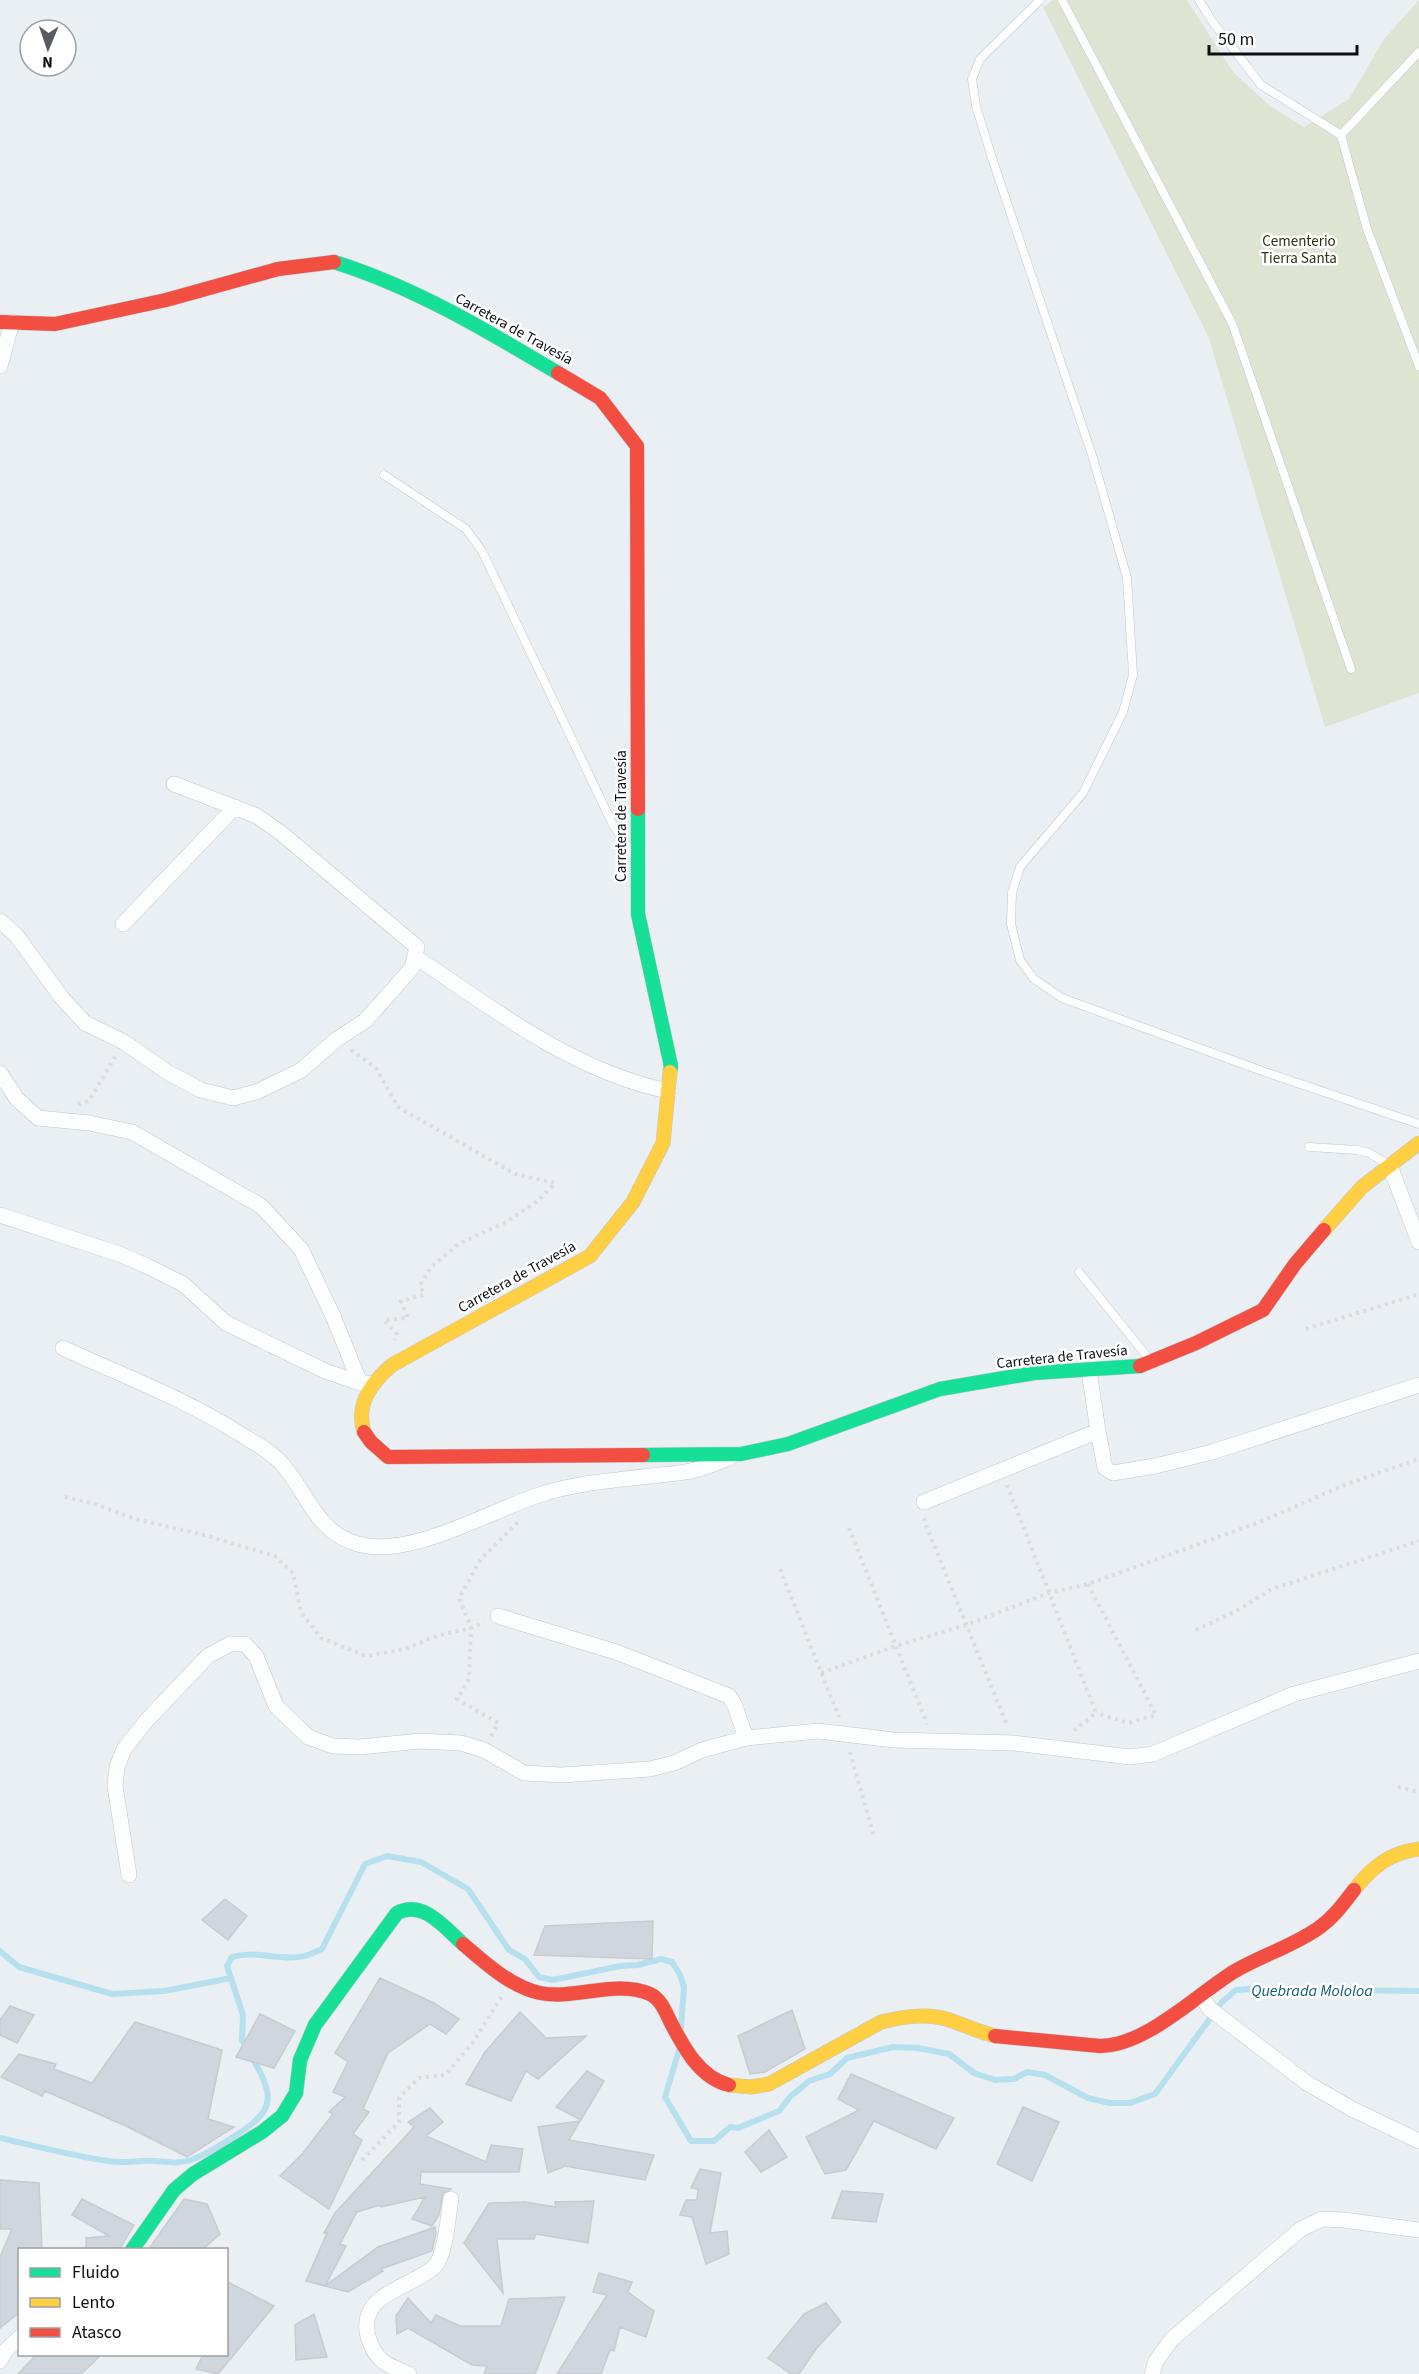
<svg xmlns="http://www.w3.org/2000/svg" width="1419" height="2374" viewBox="0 0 1419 2374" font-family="'Source Sans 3',sans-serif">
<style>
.green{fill:#dee4d2}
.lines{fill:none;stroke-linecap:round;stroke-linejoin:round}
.stream{stroke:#b6e0ee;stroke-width:6}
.building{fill:#d0d6de;stroke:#c8cccf;stroke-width:1.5}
.lane-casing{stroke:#c4c7cb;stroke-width:9}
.street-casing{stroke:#c4c7cb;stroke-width:16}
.fast-casing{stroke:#c4c7cb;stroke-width:15}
.slow-casing{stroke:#c4c7cb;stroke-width:15}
.jam-casing{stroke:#c4c7cb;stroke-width:15}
.path{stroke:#dbdbdd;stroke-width:4;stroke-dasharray:3 4.5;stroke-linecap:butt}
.lane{stroke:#fcfdfd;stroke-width:8}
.street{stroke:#fcfdfd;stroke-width:15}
.fast{stroke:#16e098;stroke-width:14}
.slow{stroke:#ffcf43;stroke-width:14}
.jam{stroke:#f24e42;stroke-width:14}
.labels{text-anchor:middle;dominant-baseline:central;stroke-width:5;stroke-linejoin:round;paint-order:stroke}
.park-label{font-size:15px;fill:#2e320d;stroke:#fff}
.street-label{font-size:15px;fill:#0c0f11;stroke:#fff}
.water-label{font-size:16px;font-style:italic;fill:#0d5d6f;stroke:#fff}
</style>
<rect width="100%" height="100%" fill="#eaeff4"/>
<!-- green -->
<path class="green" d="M 1053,0 L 1187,0 L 1233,72 L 1270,106 L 1304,127 L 1349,99 L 1384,39 L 1419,0 L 1419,693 L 1325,727 L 1209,338 L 1043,7 Z"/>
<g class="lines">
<!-- stream -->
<path class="stream" d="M 0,1951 L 19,1967 L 112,1994 L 164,1991 L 231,1978
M 247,2049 L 242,2040 L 243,2015 L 227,1966 L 232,1957 C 255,1950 276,1960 299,1957 C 306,1957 315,1952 322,1949 L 365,1864 L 387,1856 L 421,1862 L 468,1889 L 509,1950 L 525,1959 L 539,1977 L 553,1980 L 620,1966 L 638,1965 L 661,1959 L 672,1962 L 680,1975 L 684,1987 L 681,2028
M 679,2050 L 665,2097 L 691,2141 L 714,2141 L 730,2127 L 738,2128 L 779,2111 L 790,2097 L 809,2081 L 830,2074 L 847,2058 L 893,2047 L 918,2048 L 949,2054 L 974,2073 L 995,2080 L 1014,2079 L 1027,2072 L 1045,2075 L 1088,2098 L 1110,2103 L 1130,2103 L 1155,2094 L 1222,2002 L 1236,1990 L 1253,1989 L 1419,1991
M 0,2138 C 36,2146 72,2156 108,2161 C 123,2164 139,2160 154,2161 C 168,2162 178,2164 191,2160 C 208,2154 224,2143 239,2133 C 278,2109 272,2093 252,2057"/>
</g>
<!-- building -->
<path class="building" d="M 225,1899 L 247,1916 L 228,1940 L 202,1920 Z
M 653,1921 L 652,1959 L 534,1955 L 545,1926 Z
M 380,1978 L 434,2003 L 459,2019 L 446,2034 L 430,2024 L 388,2053 L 363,2109 L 369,2112 L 353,2134 L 362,2140 L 329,2209 L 280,2176 L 303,2153 L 333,2114 L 329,2112 L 345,2097 L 333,2092 L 348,2062 L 335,2053 Z
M 10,2006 L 34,2015 L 17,2043 L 0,2035 L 0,2020 Z
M 792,2010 L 805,2049 L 765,2072 L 750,2074 L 738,2036 Z
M 520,2012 L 546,2038 L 586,2036 L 538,2079 L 526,2071 L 511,2101 L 466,2084 L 485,2052 Z
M 260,2014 L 295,2031 L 274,2068 L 236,2057 Z
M 135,2022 L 222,2050 L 208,2119 L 234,2127 L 187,2157 L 126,2126 L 45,2091 L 42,2096 L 1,2077 L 19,2054 L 56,2064 L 54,2069 L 92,2083 Z
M 587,2071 L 604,2081 L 581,2120 L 556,2107 Z
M 851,2074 L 954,2118 L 936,2149 L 874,2121 L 846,2170 L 825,2174 L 806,2137 L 859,2110 L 838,2099 Z
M 1023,2107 L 1059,2122 L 1032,2181 L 997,2164 Z
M 430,2108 L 443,2122 L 426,2136 L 486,2162 L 491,2145 L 523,2149 L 519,2172 L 421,2172 L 420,2184 L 451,2189 L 443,2193 L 439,2215 L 432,2226 L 412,2219 L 425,2197 L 381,2207 L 380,2205 L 357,2212 L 340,2244 L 346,2246 L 325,2286 L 306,2281 L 327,2233 L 324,2233 L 335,2213 L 414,2127 L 408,2122 Z
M 580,2121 L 569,2140 L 654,2155 L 645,2180 L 565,2166 L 548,2173 L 538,2127 Z
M 769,2130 L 787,2157 L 761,2172 L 745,2152 Z
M 700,2169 L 721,2173 L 710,2233 L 727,2231 L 729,2254 L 706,2264 L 692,2217 L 680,2215 L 686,2200 L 697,2200 L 698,2189 L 691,2188 Z
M 0,2180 L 39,2183 L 42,2250 L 20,2250 L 20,2312 L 0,2328 L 0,2257 L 12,2229 L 0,2229 Z
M 842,2191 L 883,2194 L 876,2222 L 832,2218 Z
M 82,2199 L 134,2225 L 119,2250 L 86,2250 L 86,2238 L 109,2236 L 72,2215 Z
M 184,2199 L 207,2204 L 220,2234 L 202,2250 L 148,2250 Z
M 594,2201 L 588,2243 L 536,2234 L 534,2239 L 497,2239 L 503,2293 L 464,2243 L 489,2203 L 525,2202 L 556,2207 L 555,2202 Z
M 435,2227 L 436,2233 L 432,2251 L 381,2269 L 383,2271 L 348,2292 L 325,2286 L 378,2247 Z
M 599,2273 L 632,2282 L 628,2292 L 654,2311 L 646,2337 L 620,2327 L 614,2351 L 610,2350 L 601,2374 L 557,2374 L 607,2295 L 593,2292 Z
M 226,2281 L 274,2306 L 218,2374 L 196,2369 L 203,2355 L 226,2355 Z
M 565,2297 L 535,2374 L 484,2374 L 487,2366 L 472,2365 L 408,2328 L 397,2334 L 396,2316 L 408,2298 L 431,2323 L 436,2315 L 460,2326 L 501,2326 L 509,2299 Z
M 826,2303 L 841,2322 L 816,2349 L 799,2374 L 791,2374 L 768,2358 L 804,2314 Z
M 314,2314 L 327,2357 L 296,2360 L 295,2325 Z
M 36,2355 L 101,2355 L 81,2374 L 18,2374 Z"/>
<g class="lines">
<!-- lane casing -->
<g class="lane-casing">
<path id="lane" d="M 1040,0 L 980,59 L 972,79 L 976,106 L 992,158 L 1093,458 L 1127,578 L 1133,675 L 1123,712 L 1083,793 L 1020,867 L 1012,893 L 1011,924 L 1020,960 L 1034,979 L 1062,998 L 1265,1072 L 1419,1124
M 1062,0 L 1232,323 L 1351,669
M 1199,0 L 1212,21 L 1261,85 L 1341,135
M 1419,52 L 1341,135 L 1367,229 L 1419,366
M 384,475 L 466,529 L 482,551 L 612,823 L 632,854
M 1309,1147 L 1357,1150 L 1369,1153 L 1389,1165
M 1079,1272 L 1150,1360"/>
</g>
<!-- street casing -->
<g class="street-casing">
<path id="street" d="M 0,366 L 12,322
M 0,921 L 16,935 L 62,998 L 85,1023 L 124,1042 L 167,1072 L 201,1090 L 233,1098 L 256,1092 L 300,1071 L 336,1040 L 365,1021 L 412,968 L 417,947 L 281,833 L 257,816 L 174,784
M 123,924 L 235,807
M 416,957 C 494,1010 575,1072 668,1091
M 0,1073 L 17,1099 L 38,1118 L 89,1123 L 132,1132 L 261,1206 L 301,1249 L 333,1316 L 360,1383
M 1390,1166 L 1419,1242
M 0,1215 L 119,1254 L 149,1267 L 183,1284 L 226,1323 L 325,1371 L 360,1383 L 367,1383
M 63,1348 C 123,1376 186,1399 242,1435 C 255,1443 272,1452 282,1464 C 308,1493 315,1532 358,1544 C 410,1559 489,1511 539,1495 C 577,1482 620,1480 659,1475 C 671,1474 684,1473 695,1470 C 707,1467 718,1462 729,1458
M 1089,1371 L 1098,1431 L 1105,1468 L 1113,1473 L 1155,1466 L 1212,1452 L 1419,1385
M 924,1502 L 1098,1431
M 498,1616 L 616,1652 L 729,1696 L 735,1706 L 746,1738
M 129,1875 L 115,1786 L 117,1767 L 124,1749 L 147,1720 L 208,1656 L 230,1644 L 245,1644 L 256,1656 L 276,1706 L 308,1737 L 333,1746 L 360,1747 L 420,1741 L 461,1743 L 484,1750 L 524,1773 L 562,1775 L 650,1769 L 674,1763 L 702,1750 L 746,1738 L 818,1731 L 894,1740 L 1014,1743 L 1130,1757 L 1153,1754 L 1294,1694 L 1419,1661
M 1201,1996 L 1210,2009 L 1307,2083 L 1352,2109 L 1419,2141
M 0,2361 L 6,2350 L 20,2337
M 409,2374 C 386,2365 375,2361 368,2336 C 357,2292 415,2287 435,2266 C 446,2254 448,2215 451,2199
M 1152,2374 L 1156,2361 L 1172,2339 L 1301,2229 L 1322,2219 L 1344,2220 L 1419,2230"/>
</g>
<!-- fast casing -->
<g class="fast-casing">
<path id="fast" d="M 334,262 C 414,287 486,330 558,373
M 638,809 L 638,914 L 671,1066 L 670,1072
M 643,1455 L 741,1454 L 788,1444 L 940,1389 L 1034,1373 L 1140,1366
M 132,2250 L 174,2190 L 193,2174 L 262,2132 L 282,2116 L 296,2093 L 300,2060 L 315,2025 L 397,1913 C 423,1899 445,1928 463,1944"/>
</g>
<!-- slow casing -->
<g class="slow-casing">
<path id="slow" d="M 1324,1230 L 1362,1187 L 1419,1143
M 364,1432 C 355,1404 372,1382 392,1365 L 590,1256 L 633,1202 L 663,1143 L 670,1072
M 1354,1890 C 1372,1867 1389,1853 1419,1849
M 729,2085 L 751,2087 L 769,2084 L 881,2022 C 902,2017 925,2013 946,2019 C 963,2024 978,2032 995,2036"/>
</g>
<!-- jam casing -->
<g class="jam-casing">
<path id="jam" d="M 0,322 L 55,324 L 166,300 L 278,269 L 334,262
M 558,373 L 600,398 L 637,446 L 638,809
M 1140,1366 L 1196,1343 L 1263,1310 L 1295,1264 L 1324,1230
M 364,1432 L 371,1442 L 388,1457 L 643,1455
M 463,1944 C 484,1962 511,1987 540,1993 C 575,2000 616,1979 650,1994 C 661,1999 666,2013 671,2023 C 684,2048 700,2078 729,2085
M 995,2036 L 1100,2046 C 1146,2046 1197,1994 1235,1971 C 1262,1955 1294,1946 1320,1927 C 1334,1917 1344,1903 1354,1890"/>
</g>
<!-- path -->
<path class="path" d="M 351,1050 L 376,1068 L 398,1107 L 515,1174 L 555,1183 L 539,1200 L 506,1222 L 459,1244 L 432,1266 L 420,1285 L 424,1295 L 401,1301 L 408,1318 L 384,1320 L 397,1334 L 395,1340
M 78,1104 L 89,1101 L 116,1055
M 1306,1329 L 1419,1294
M 1007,1485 L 1096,1713 L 1071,1733
M 65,1497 L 95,1504 L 135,1519 L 204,1535 L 275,1556 L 293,1573 L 301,1612 L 321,1638 L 366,1656 L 405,1649 L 436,1636 L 471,1628 L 484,1622
M 924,1518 L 925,1523 L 1007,1725
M 849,1528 L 927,1724
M 780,1569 L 839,1717
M 1088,1584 L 1156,1715 L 1128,1723 L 1096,1713
M 1196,1630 L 1236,1611 L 1272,1589 L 1419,1541
M 821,1673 L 896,1646 L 966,1625 L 1049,1593 L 1088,1584 L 1260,1522 L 1347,1484 L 1419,1459
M 491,1736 L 498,1723 L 457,1699 L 469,1679 L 471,1628 L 459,1598 L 481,1559 L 519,1521
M 850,1752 L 874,1837
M 1398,1787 L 1419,1792
M 362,2160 L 399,2122 L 399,2098 L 419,2078 L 445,2075 L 472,2044 L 501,1997"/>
<!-- lane -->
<use href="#lane" class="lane"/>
<!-- street -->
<use href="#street" class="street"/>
<!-- fast -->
<use href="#fast" class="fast"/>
<!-- slow -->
<use href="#slow" class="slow"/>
<!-- jam -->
<use href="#jam" class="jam"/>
</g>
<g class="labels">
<!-- park labels -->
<g class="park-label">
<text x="1299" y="241">Cementerio<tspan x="1299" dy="17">Tierra Santa</tspan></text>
</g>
<!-- street labels -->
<g class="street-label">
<text transform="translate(514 329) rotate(29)">Carretera de Travesía</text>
<text transform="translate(621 816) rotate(-90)">Carretera de Travesía</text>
<text transform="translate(517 1277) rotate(-29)">Carretera de Travesía</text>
<text transform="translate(1062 1357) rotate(-6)">Carretera de Travesía</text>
</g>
<!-- water labels -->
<g class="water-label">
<text x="1312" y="1991">Quebrada Mololoa</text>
</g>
</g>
<!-- legend -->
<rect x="18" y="2248" width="210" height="108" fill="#ffffff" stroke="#9e9fa0" stroke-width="1.5"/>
<rect x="30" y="2268" width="30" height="9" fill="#16e098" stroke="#9e9fa0" stroke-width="1.5"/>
<text x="72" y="2278" font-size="18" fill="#0c0f11">Fluido</text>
<rect x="30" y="2298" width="30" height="9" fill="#ffcf43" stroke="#9e9fa0" stroke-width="1.5"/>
<text x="72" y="2308" font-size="18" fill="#0c0f11">Lento</text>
<rect x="30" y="2328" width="30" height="9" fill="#f24e42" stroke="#9e9fa0" stroke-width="1.5"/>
<text x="72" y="2338" font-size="18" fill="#0c0f11">Atasco</text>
<!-- north arrow -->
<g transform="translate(48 48) rotate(182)"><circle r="28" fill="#ffffff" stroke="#9e9fa0" stroke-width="1.5"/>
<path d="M0-4.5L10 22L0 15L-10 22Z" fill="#5a5d60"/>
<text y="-9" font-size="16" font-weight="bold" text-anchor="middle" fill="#0c0f11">N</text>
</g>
<!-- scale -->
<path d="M1209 45v9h148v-9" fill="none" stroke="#0c0f11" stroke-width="3"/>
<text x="1218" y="45" font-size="18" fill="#0c0f11" stroke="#ffffff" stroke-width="4.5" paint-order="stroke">50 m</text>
</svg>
